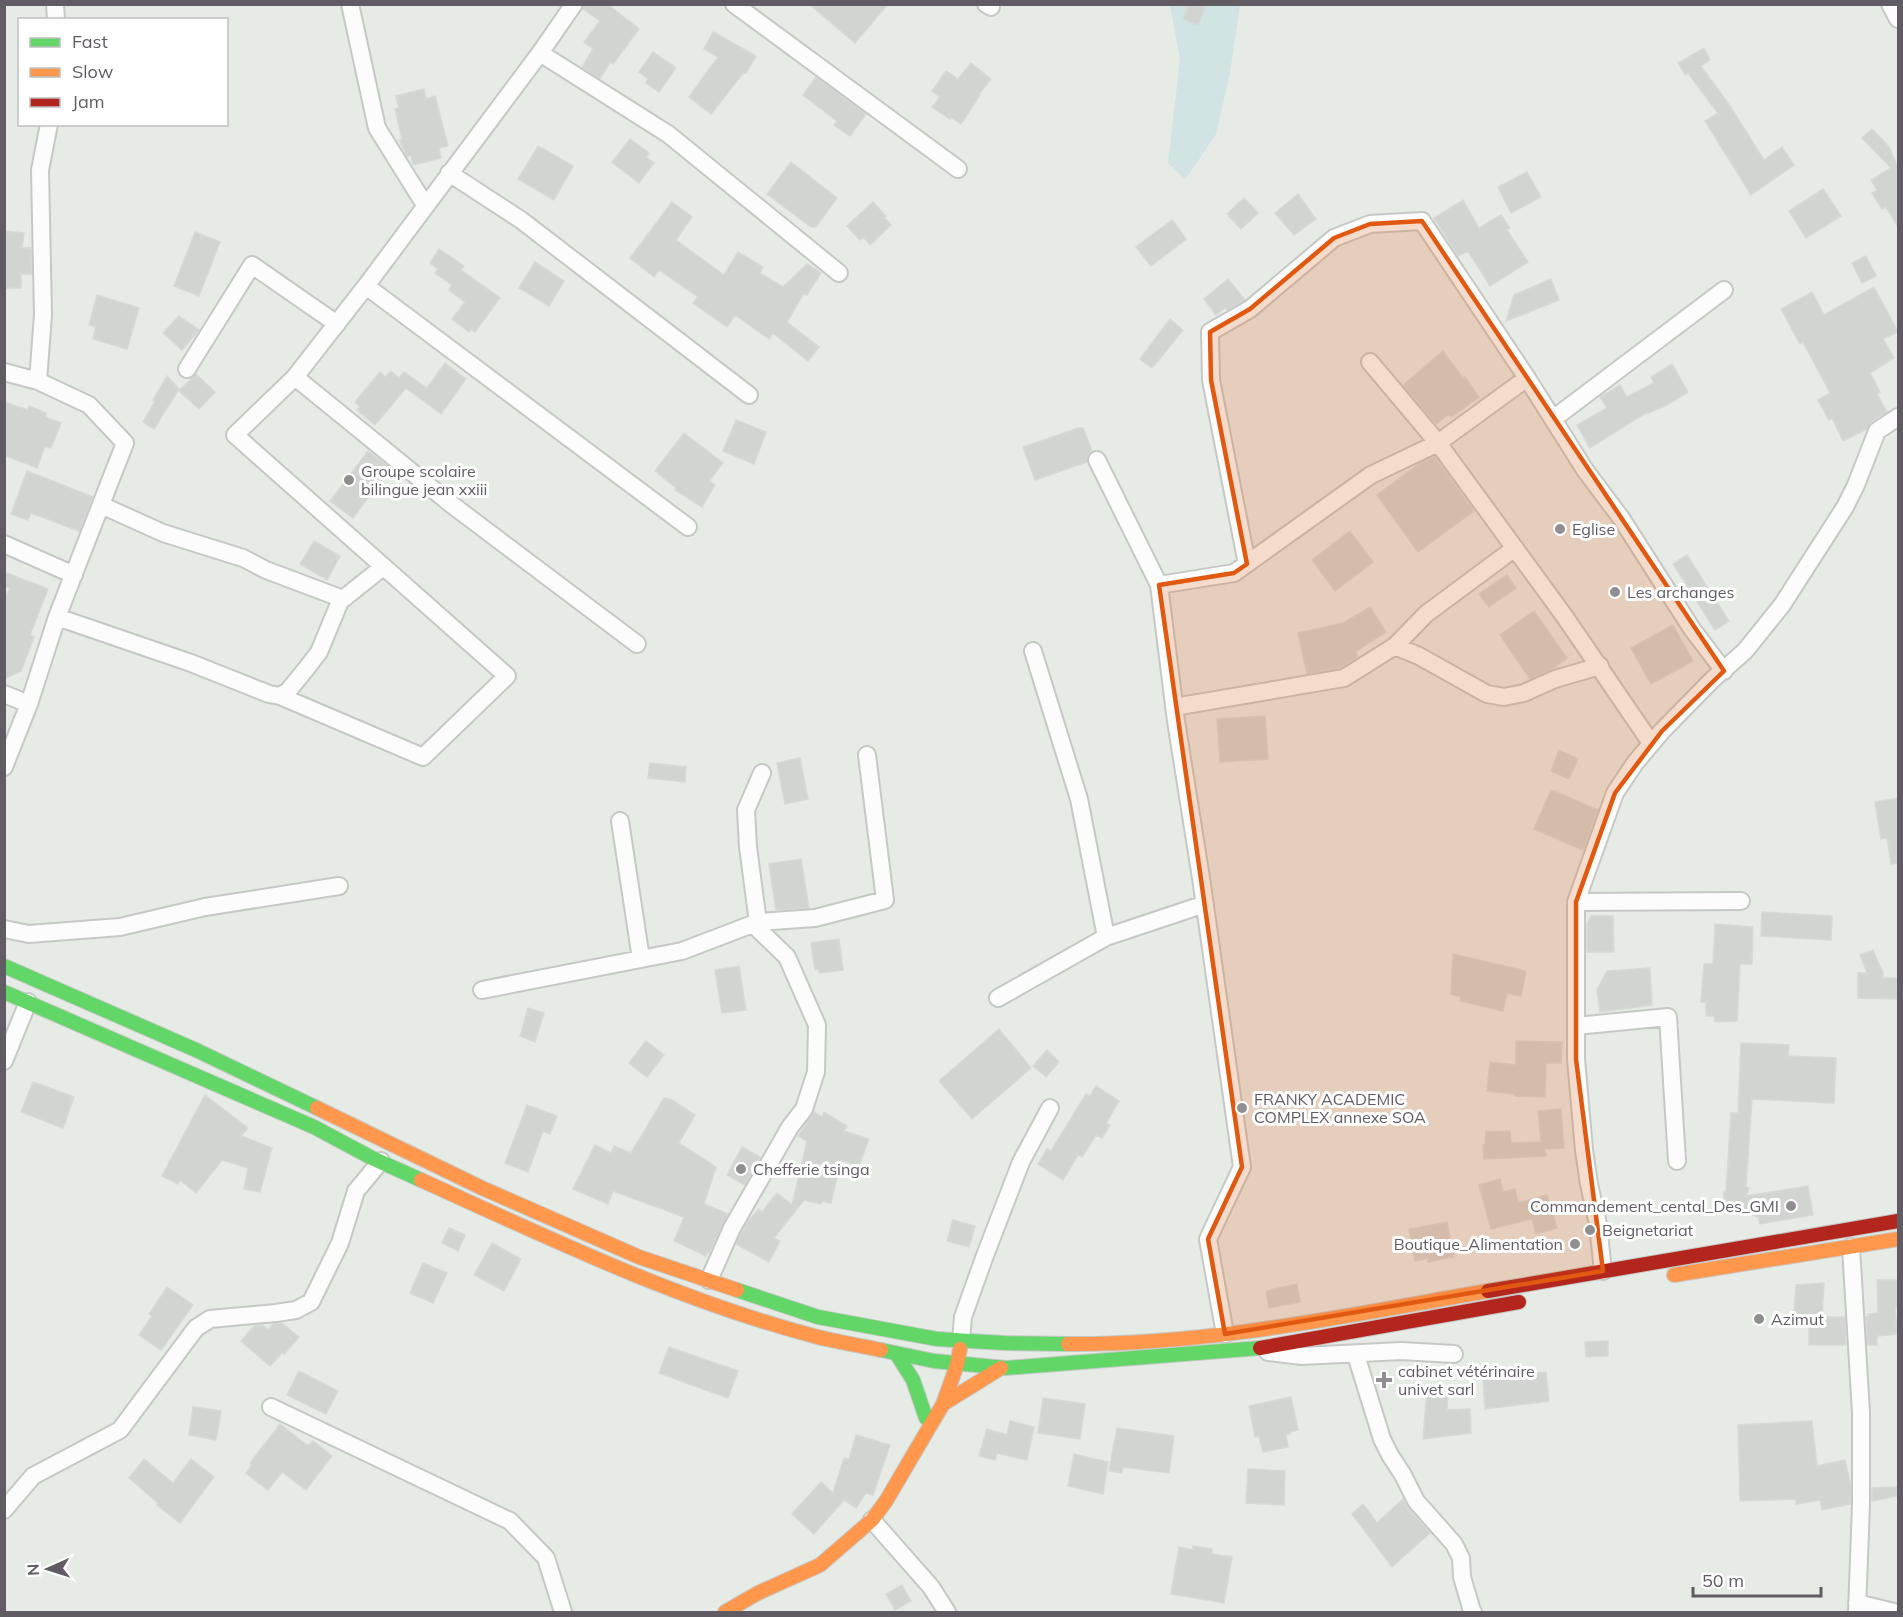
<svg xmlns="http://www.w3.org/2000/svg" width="1903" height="1617" viewBox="0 0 1903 1617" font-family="Mulish,sans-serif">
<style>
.green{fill:#d2e3e4}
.building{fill:#d1d4d1;stroke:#d6dad6;stroke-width:1.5}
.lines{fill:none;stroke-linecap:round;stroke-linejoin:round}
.street-casing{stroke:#c6c8c6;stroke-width:20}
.fast-casing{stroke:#c6c8c7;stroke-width:16}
.slow-casing{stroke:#c6c8c7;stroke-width:16}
.jam-casing{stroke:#c6c8c7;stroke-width:16}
.street{stroke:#fbfcfb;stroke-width:16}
.fast{stroke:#63d668;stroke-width:14}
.slow{stroke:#ff974d;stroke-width:14}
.jam{stroke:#b3261e;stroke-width:14}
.marked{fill:#e15910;fill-opacity:0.2;stroke:#e15910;stroke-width:4.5;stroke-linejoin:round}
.poi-dot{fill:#908e91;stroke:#fff;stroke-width:2}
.labels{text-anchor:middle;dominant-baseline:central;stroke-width:6;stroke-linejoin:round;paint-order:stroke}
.poi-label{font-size:16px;fill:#615c63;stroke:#fff;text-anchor:start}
</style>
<rect width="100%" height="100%" fill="#e6ebe6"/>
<!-- green -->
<path class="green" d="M 1170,5 L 1240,5 L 1230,73 L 1216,134 L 1185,180 L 1168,163 L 1180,59 Z"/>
<!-- building -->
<path class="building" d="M 584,4 L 607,4 L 639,29 L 613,64 L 610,62 L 600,79 L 582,67 L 593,49 L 584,42 L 600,21 L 583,9 Z
M 809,4 L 888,4 L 855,43 Z
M 1189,4 L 1198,4 L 1205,8 L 1198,25 L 1183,19 Z
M 713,32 L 756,56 L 746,73 L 744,72 L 711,114 L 689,97 L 718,57 L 704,49 Z
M 1704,48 L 1710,60 L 1701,66 L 1730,106 L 1764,160 L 1782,147 L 1794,165 L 1751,195 L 1705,121 L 1718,113 L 1688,73 L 1685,75 L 1678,63 Z
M 653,52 L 676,68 L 659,92 L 646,83 L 648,79 L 639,72 Z
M 971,63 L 991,79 L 979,94 L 980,95 L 961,124 L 951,117 L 950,119 L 932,107 L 940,97 L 932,91 L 946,71 L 958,79 Z
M 816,77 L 866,114 L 850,136 L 834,125 L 837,121 L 803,95 Z
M 424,89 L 426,99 L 435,96 L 448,146 L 439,148 L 441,158 L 413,165 L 411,156 L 407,156 L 399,140 L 402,139 L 395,109 L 399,108 L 396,96 Z
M 1872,129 L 1889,147 L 1897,165 L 1899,164 L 1899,229 L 1886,207 L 1882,209 L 1872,193 L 1877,190 L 1871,180 L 1891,168 L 1862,138 Z
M 630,139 L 649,153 L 646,157 L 654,163 L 639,183 L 612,162 Z
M 538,146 L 573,166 L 554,200 L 518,179 Z
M 791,162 L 837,198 L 816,227 L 811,227 L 767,194 Z
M 1527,172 L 1541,197 L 1511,213 L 1498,187 Z
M 1823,189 L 1841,216 L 1806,238 L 1789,211 Z
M 1298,194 L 1316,219 L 1294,235 L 1275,213 Z
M 1244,198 L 1258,213 L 1241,229 L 1227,214 Z
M 1463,200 L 1479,228 L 1501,215 L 1510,228 L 1507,230 L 1528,262 L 1490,286 L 1468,251 L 1458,256 L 1434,218 Z
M 672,202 L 692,217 L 676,240 L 724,275 L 738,252 L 763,267 L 760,273 L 783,287 L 807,264 L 821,273 L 807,295 L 804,293 L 787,322 L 819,347 L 808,361 L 773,333 L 769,339 L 735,315 L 727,327 L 693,303 L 698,297 L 659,270 L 654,277 L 630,258 Z
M 873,202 L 886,216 L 884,217 L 891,225 L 870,245 L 863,237 L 860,240 L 847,226 Z
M 1172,220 L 1186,239 L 1151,266 L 1136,247 Z
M 4,231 L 24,233 L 22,248 L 31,248 L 32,274 L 21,274 L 21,288 L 4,288 Z
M 195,232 L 220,242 L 199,296 L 174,286 Z
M 439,249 L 464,266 L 461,270 L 500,298 L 475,332 L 471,329 L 469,332 L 452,319 L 465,302 L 449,290 L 452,285 L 435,273 L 438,269 L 430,263 Z
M 1866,256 L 1876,276 L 1862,283 L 1852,263 Z
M 535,262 L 564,281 L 549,306 L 519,288 Z
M 1228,279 L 1245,300 L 1227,310 L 1225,308 L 1216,315 L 1204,299 Z
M 1551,279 L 1559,300 L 1506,321 L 1514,295 Z
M 1874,287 L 1898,332 L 1883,339 L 1894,358 L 1870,373 L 1880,392 L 1877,394 L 1887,412 L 1871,422 L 1867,429 L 1843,441 L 1832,418 L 1829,420 L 1818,400 L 1830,393 L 1803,342 L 1800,344 L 1781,309 L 1812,292 L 1824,315 Z
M 97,295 L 139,308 L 127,349 L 93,339 L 96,327 L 89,325 Z
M 179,316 L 199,330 L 182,350 L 163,333 Z
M 1170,319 L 1183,330 L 1152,368 L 1140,359 Z
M 1443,351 L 1463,378 L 1465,377 L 1479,397 L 1451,417 L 1449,414 L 1436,424 L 1403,385 Z
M 445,363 L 466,379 L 441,414 L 406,388 L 375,425 L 357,410 L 360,407 L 355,402 L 380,372 L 385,377 L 391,371 L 399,378 L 404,372 L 427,388 Z
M 1672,364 L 1688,392 L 1667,405 L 1648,413 L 1647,412 L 1590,448 L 1577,425 L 1607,408 L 1600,397 L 1620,385 L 1627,397 L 1654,383 L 1651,377 Z
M 196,374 L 215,392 L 199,409 L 179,391 Z
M 167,376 L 179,389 L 154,429 L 143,422 L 155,401 L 153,400 Z
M 4,402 L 28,410 L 29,406 L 46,413 L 45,417 L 61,423 L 51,448 L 45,446 L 37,468 L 4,455 Z
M 736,420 L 766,432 L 754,464 L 723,451 Z
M 1078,428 L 1083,428 L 1092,451 L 1088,455 L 1087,462 L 1035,480 L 1023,447 Z
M 684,433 L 723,463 L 709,481 L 715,485 L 702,507 L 675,490 L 676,488 L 655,471 Z
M 368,451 L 390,468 L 353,518 L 330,501 Z
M 1434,456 L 1474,511 L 1418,552 L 1377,495 L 1420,463 Z
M 27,471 L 93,497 L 79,531 L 31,513 L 28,520 L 11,514 Z
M 1350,531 L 1373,562 L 1335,591 L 1312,560 Z
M 314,541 L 340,556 L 327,580 L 300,564 Z
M 1687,555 L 1729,621 L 1715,630 L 1673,564 Z
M 4,572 L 48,589 L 30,635 L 34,637 L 21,671 L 4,679 L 4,601 L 10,588 L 4,586 Z
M 1507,575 L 1516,588 L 1489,607 L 1479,594 Z
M 1370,607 L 1386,632 L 1356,651 L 1357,657 L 1340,668 L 1307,674 L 1298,633 L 1343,623 Z
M 1534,611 L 1567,658 L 1552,669 L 1530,679 L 1500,635 Z
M 1673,625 L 1693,661 L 1651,684 L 1631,648 Z
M 1265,716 L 1268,759 L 1220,762 L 1217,719 Z
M 1559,750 L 1578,759 L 1569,779 L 1551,771 Z
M 800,758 L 808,799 L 785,804 L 777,763 Z
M 650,763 L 686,767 L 685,782 L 648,778 Z
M 1551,790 L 1598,810 L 1583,850 L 1534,829 Z
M 1899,798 L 1899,863 L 1891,864 L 1887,838 L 1881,839 L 1875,802 Z
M 801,859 L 809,908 L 776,910 L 769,864 Z
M 1762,912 L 1832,916 L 1831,940 L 1761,936 Z
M 1591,916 L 1613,916 L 1614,952 L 1587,952 L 1587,924 Z
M 1715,924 L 1753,927 L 1752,964 L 1740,964 L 1737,1021 L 1715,1022 L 1714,1016 L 1706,1016 L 1706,1002 L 1701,1002 L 1704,964 L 1713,964 Z
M 839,939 L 843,970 L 819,973 L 819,969 L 815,970 L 811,943 Z
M 1873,950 L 1883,973 L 1883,978 L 1899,978 L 1899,999 L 1858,998 L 1858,973 L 1867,973 L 1860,955 Z
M 1453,954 L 1526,971 L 1521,996 L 1507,993 L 1503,1011 L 1460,1001 L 1461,997 L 1451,994 Z
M 739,966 L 746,1010 L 722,1013 L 715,970 Z
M 1650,968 L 1652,1005 L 1600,1012 L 1597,990 L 1607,971 Z
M 528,1008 L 544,1013 L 535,1042 L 520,1036 Z
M 999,1029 L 1031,1068 L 972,1119 L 939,1081 Z
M 646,1041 L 664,1055 L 647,1077 L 629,1063 Z
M 1516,1041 L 1562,1042 L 1561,1063 L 1546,1063 L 1545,1097 L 1515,1096 L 1515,1094 L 1487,1091 L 1490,1062 L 1516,1065 Z
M 1741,1043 L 1789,1045 L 1788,1056 L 1836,1058 L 1834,1103 L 1752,1099 L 1746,1187 L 1749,1188 L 1746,1196 L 1808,1186 L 1813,1215 L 1760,1224 L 1758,1217 L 1715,1201 L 1724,1200 L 1724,1192 L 1726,1192 L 1731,1113 L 1738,1113 Z
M 1047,1050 L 1059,1062 L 1046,1077 L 1033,1066 Z
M 33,1082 L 74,1097 L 63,1128 L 21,1112 Z
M 1096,1086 L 1119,1101 L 1106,1123 L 1110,1125 L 1102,1138 L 1096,1135 L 1082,1157 L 1078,1155 L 1063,1180 L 1038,1164 L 1047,1149 L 1051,1151 L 1086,1094 L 1090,1096 Z
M 205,1095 L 248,1128 L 241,1136 L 272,1148 L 260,1192 L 244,1189 L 248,1168 L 222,1160 L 196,1193 L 180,1180 L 178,1184 L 162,1176 Z
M 664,1098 L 672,1100 L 695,1115 L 679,1143 L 716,1167 L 704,1204 L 728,1214 L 709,1253 L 707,1252 L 706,1256 L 674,1241 L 684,1217 L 613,1191 L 608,1204 L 573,1189 L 595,1145 L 611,1153 L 614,1146 L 631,1153 Z
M 527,1105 L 557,1116 L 550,1134 L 543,1131 L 528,1172 L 505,1163 Z
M 1561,1109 L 1564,1148 L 1545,1149 L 1546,1156 L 1484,1159 L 1483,1145 L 1485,1145 L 1486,1132 L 1510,1131 L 1511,1143 L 1541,1142 L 1538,1111 Z
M 814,1112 L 822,1117 L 824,1112 L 847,1126 L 844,1131 L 869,1139 L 859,1166 L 841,1160 L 831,1203 L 822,1201 L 821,1204 L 804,1200 L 774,1238 L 780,1241 L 769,1262 L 736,1244 L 747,1222 L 759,1209 L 762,1212 L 777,1193 L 792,1205 L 807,1141 L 798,1136 Z
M 742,1147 L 760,1157 L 745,1185 L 727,1175 Z
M 1500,1179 L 1503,1192 L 1515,1189 L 1518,1203 L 1547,1195 L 1557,1228 L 1536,1234 L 1532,1219 L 1491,1229 L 1479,1185 Z
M 953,1220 L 975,1226 L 969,1247 L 947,1241 Z
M 1447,1222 L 1454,1257 L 1428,1262 L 1428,1258 L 1415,1261 L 1409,1229 Z
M 449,1228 L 465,1235 L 458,1251 L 442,1243 Z
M 492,1243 L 521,1259 L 504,1291 L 474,1275 Z
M 423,1263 L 447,1273 L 433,1303 L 410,1293 Z
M 1877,1280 L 1899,1280 L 1899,1307 L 1895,1307 L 1897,1334 L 1877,1336 L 1877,1345 L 1867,1345 L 1866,1317 L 1868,1317 L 1868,1314 L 1878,1313 Z
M 1824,1283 L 1822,1317 L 1845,1317 L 1846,1345 L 1809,1345 L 1809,1316 L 1794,1315 L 1796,1285 Z
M 1297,1284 L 1300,1302 L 1269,1308 L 1266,1291 Z
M 167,1287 L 193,1305 L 161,1350 L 139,1335 L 152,1316 L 149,1314 Z
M 282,1323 L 299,1337 L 284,1354 L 282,1353 L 270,1366 L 241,1341 L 254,1326 L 262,1325 L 268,1330 L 273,1324 Z
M 1608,1341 L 1608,1356 L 1586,1357 L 1585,1342 Z
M 669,1347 L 738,1371 L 728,1398 L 659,1373 Z
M 299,1371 L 338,1391 L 326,1414 L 287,1395 Z
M 1546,1372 L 1549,1401 L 1485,1409 L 1483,1379 Z
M 1427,1391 L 1448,1392 L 1447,1410 L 1470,1409 L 1471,1433 L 1423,1439 Z
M 1291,1397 L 1298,1430 L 1290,1432 L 1290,1434 L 1286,1435 L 1288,1447 L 1263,1452 L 1259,1436 L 1255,1437 L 1249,1406 Z
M 1043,1398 L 1085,1404 L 1080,1439 L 1038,1433 Z
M 193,1407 L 221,1411 L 216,1440 L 189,1435 Z
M 1010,1421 L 1034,1427 L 1027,1460 L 997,1453 L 995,1460 L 979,1456 L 987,1429 L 1007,1435 Z
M 1812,1421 L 1817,1466 L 1845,1460 L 1851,1486 L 1850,1504 L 1822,1510 L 1820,1500 L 1796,1504 L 1796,1499 L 1740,1501 L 1738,1425 Z
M 280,1424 L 308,1446 L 313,1441 L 332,1456 L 306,1490 L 282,1472 L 268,1490 L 246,1473 L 252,1465 L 250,1463 Z
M 1117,1428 L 1174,1436 L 1169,1473 L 1123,1467 L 1122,1473 L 1109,1471 Z
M 856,1435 L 890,1445 L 873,1495 L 866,1493 L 856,1508 L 844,1500 L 814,1534 L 792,1514 L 821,1482 L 833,1493 L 844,1458 L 849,1459 Z
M 1074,1454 L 1108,1462 L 1103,1494 L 1068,1486 Z
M 144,1459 L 173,1483 L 191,1459 L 214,1477 L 180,1523 L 157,1505 L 158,1503 L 129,1478 Z
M 1248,1469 L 1285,1471 L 1284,1505 L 1246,1503 Z
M 1897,1487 L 1898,1496 L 1872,1501 L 1872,1488 Z
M 1403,1499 L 1408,1508 L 1430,1533 L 1392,1567 L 1352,1514 L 1363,1504 L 1377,1523 Z
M 1193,1546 L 1212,1549 L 1212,1554 L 1232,1557 L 1224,1603 L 1171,1594 L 1179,1547 L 1193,1550 Z
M 902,1585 L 911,1601 L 895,1610 L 886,1594 Z"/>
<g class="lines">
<!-- street casing -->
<g class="street-casing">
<path id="street" d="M 55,4 L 56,20
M 350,4 L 377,128 L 425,205
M 734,4 L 958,169
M 986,4 L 991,7
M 1890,4 L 1898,19
M 540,53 L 668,134 L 839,273
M 449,173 L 521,220 L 749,395
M 366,286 L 540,53 L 574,4
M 1370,362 L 1438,443 L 1527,378
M 187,369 L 252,265 L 337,324
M 4,372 L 38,381 L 89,405 L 125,443 L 57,617 L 29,704 L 4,767
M 295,377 L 451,504 L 637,644
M 38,381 L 43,315 L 40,170 L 49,124
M 1553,419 L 1724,290
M 1097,460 L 1159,585 L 1176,721 L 1201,878 L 1242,1167 L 1208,1239 L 1225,1334
M 101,505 L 163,533 L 243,558 L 266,570 L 343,599 L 383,567
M 4,544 L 74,575
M 1247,564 L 1211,380 L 1210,332 L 1250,309 L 1334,238 L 1370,224 L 1422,221 L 1527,378 L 1585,470 L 1621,518 L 1692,629 L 1724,671
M 1159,585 L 1234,573 L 1371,475 L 1438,443 L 1565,617 L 1651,743
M 57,617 L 191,663 L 269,694 L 280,696 L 288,691 L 306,669 L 319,652 L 341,599
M 1395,646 L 1419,656 L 1487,694 L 1504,697 L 1524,693 L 1555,679 L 1600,666
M 1033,651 L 1079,799 L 1106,937
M 4,694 L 29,704
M 280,696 L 423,757 L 507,676 L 235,435 L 295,377 L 366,286 L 688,527
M 1174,707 L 1344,678 L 1395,646 L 1426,614 L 1515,548
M 620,821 L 641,959
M 1576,902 L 1741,901
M 4,929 L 29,934 L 120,927 L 205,907 L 339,886
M 482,990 L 682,951 L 758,922 L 815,918 L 885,900 L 867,755
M 998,998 L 1106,937 L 1205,904
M 1576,1026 L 1668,1017 L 1677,1161
M 4,1061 L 28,1002
M 1851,1247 L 1861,1413 L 1861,1504 L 1857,1612
M 1603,1271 L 1598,1224 L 1589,1184 L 1584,1150 L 1576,1059 L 1576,902 L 1615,793 L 1635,763 L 1662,731 L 1712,680 L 1745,651 L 1782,605 L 1845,507 L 1856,485 L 1877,431 L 1898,417
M 709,1280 L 732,1228 L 790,1127 L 804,1109 L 816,1072 L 817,1025 L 787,957 L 759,930 L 748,847 L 746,810 L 762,773
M 961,1340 L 963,1317 L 984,1258 L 1021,1162 L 1050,1108
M 1268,1352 L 1302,1356 L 1401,1351 L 1454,1354
M 1356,1355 L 1382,1439 L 1390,1455 L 1403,1475 L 1416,1501 L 1454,1544 L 1461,1558 L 1462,1577 L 1472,1611 L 1473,1612
M 271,1407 L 510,1521 L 546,1558 L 563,1612
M 4,1510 L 33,1476 L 120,1430 L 196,1328 L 210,1319 L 276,1313 L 296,1310 L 311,1302 L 340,1243 L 356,1191 L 381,1161
M 872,1520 L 931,1587 L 947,1612
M 1857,1603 L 1894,1612"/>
</g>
<!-- fast casing -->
<g class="fast-casing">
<path id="fast" d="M 4,966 L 196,1050 L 317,1108
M 4,992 L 314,1127 L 372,1158 L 421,1180
M 737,1290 L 818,1317 L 937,1339 L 1005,1343 L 1068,1344
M 881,1350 L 934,1361 L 1006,1368 L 1260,1348
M 896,1353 L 913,1380 L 926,1418"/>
</g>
<!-- slow casing -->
<g class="slow-casing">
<path id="slow" d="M 317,1108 L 482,1188 L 639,1257 L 737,1290
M 421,1180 C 549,1238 677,1300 814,1336 C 836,1342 859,1345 881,1350
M 1674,1275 L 1898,1239
M 1068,1344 C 1210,1345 1349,1315 1488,1291
M 943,1404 L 1001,1368
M 725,1612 L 758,1593 L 820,1565 L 872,1520 L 886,1501 L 943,1404 L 957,1365 L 960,1349"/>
</g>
<!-- jam casing -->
<g class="jam-casing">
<path id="jam" d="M 1488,1291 L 1898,1221
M 1260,1348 L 1519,1302"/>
</g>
<!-- street -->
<use href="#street" class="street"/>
<!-- fast -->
<use href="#fast" class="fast"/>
<!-- slow -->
<use href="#slow" class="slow"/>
<!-- jam -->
<use href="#jam" class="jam"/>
</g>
<!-- marked area -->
<path class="marked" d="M 1422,221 L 1724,671 L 1662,731 L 1615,793 L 1576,902 L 1576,1059 L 1603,1271 L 1225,1334 L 1208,1239 L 1242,1167 L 1159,585 L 1234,573 L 1247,564 L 1211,380 L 1210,332 L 1250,309 L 1334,238 L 1370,224 Z"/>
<!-- markers -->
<g class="poi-dot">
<circle cx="349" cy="480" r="6"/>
<circle cx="1560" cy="529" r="6"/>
<circle cx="1615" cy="592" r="6"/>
<circle cx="1242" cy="1108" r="6"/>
<circle cx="741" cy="1169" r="6"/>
<circle cx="1791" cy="1206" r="6"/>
<circle cx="1590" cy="1230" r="6"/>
<circle cx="1575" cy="1244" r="6"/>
<circle cx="1759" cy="1319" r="6"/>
<path d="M1381 1371h6v6h6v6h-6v6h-6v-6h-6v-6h6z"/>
</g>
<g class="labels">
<!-- poi labels -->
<g class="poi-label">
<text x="361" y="471">Groupe scolaire<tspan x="361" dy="18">bilingue jean xxiii</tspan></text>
<text x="1572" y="529">Eglise</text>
<text x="1627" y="592">Les archanges</text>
<text x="1254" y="1099">FRANKY ACADEMIC<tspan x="1254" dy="18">COMPLEX annexe SOA</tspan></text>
<text x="753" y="1169">Chefferie tsinga</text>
<text x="1779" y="1206" text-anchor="end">Commandement_cental_Des_GMI</text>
<text x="1602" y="1230">Beignetariat</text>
<text x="1563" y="1244" text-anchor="end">Boutique_Alimentation</text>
<text x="1771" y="1319">Azimut</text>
<text x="1398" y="1371">cabinet vétérinaire<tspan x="1398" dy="18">univet sarl</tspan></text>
</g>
</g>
<!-- border -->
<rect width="1903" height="1617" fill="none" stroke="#615c63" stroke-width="12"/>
<!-- legend -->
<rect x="18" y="18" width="210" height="108" fill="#ffffff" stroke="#c0bec1" stroke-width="1.5"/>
<rect x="30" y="38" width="30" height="9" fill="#63d668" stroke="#c0bec1" stroke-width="1.5"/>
<text x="72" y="48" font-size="18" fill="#615c63">Fast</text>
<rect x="30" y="68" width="30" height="9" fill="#ff974d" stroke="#c0bec1" stroke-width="1.5"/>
<text x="72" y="78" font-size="18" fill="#615c63">Slow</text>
<rect x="30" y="98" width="30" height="9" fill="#b3261e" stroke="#c0bec1" stroke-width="1.5"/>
<text x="72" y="108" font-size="18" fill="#615c63">Jam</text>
<!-- north arrow -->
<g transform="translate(48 1569) rotate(267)" stroke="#ffffff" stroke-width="4.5" paint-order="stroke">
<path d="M0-4.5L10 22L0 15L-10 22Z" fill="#615c63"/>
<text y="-9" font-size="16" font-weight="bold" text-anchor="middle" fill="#615c63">N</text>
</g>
<!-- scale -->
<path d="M1693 1587v9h128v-9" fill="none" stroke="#615c63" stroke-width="3"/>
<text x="1702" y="1587" font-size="18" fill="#615c63" stroke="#ffffff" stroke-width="4.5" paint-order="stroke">50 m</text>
</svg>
